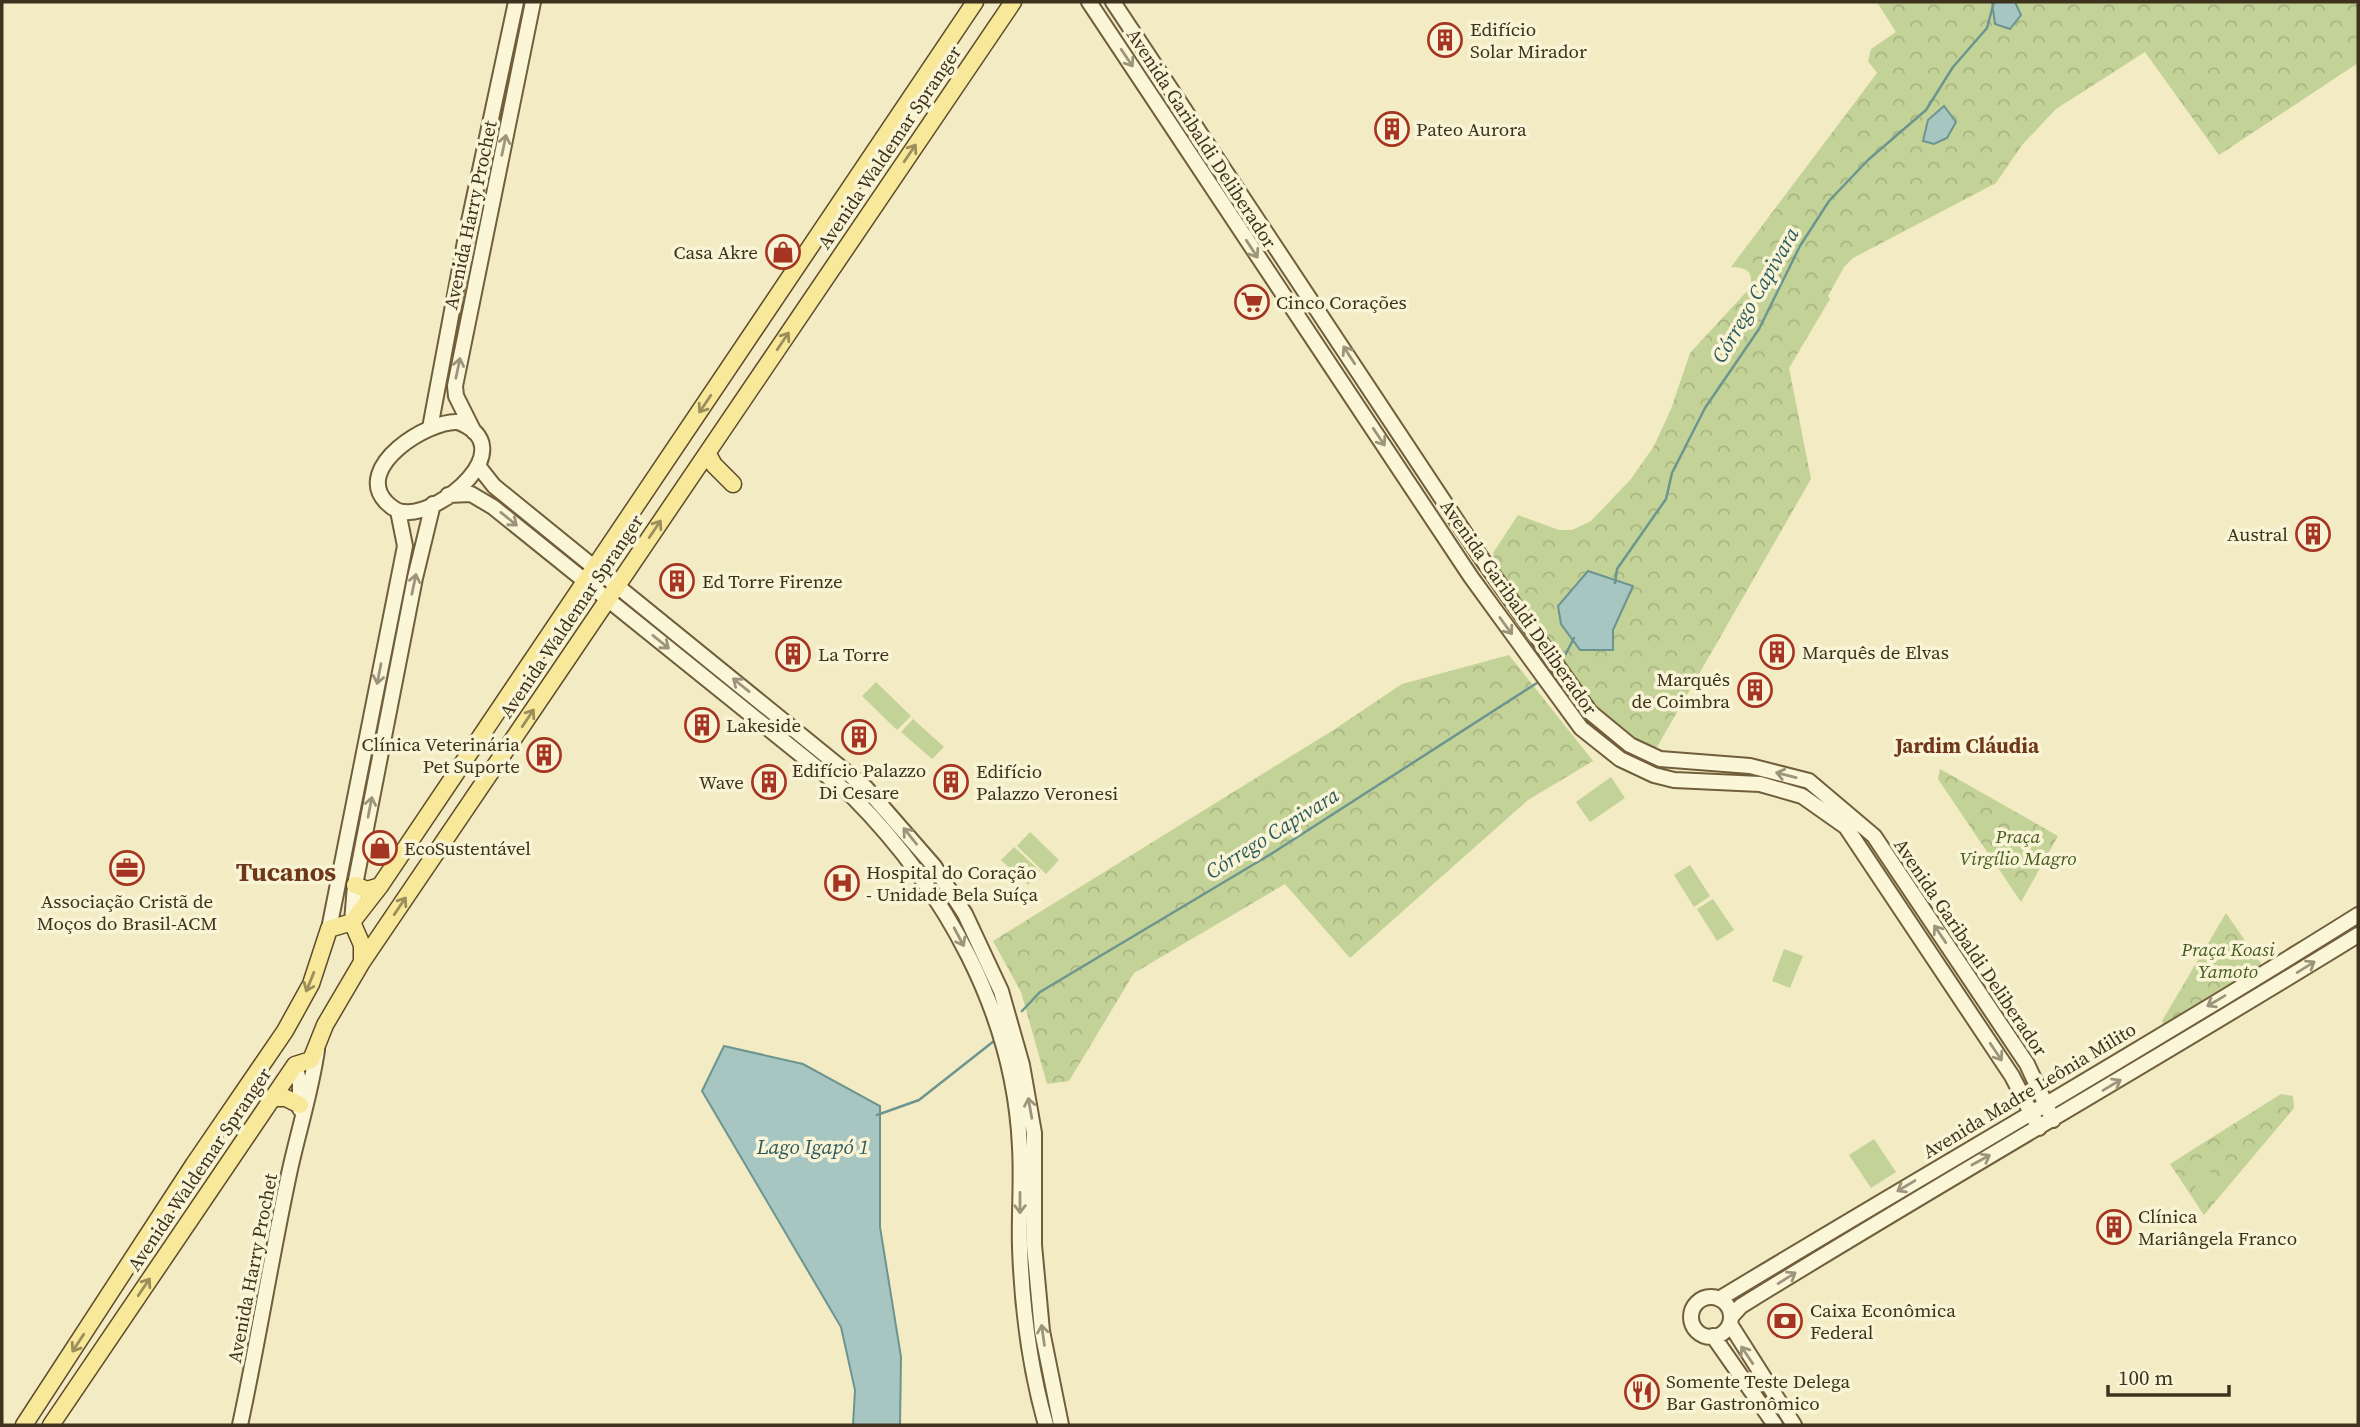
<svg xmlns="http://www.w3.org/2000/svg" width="2360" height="1427" viewBox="0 0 2360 1427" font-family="'Source Serif 4',serif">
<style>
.forest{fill:url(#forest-crowns)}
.garden{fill:#c3d297}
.water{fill:#a7c5c1;stroke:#6c9590;stroke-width:2}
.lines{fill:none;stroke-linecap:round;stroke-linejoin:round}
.stream{stroke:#6c9590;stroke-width:2.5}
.secondary-casing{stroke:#715e3b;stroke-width:18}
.primary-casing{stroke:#5d4a2d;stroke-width:19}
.secondary{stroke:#fcf6d9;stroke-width:14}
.primary{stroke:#f8e899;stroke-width:16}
.oneway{stroke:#9d947c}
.oneway2{stroke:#9b8d5c}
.labels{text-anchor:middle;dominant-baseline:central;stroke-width:7;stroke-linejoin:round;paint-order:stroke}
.poi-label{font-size:19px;fill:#3e321e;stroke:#f9f4d5;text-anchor:start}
.street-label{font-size:19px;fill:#3e321e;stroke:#f9f4d5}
.park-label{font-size:19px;font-style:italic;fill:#465d22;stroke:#f9f4d5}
.water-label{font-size:21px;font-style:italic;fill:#2c5b5f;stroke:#f9f4d5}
.neighbourhood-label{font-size:21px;font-weight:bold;fill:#6f3719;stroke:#f9f4d5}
.district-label{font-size:26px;font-weight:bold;fill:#6f3719;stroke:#f9f4d5}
</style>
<defs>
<pattern id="forest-crowns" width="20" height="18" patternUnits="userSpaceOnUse" patternTransform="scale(1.75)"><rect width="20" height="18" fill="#c3d297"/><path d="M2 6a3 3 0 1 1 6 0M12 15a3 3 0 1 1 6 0" fill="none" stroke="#a9b582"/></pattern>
</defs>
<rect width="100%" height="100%" fill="#f2ebc4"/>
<!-- forest -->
<path class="forest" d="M 1877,2 L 2358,2 L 2358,63 L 2219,155 L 2145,52 L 2056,109 L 2022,145 L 1996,183 L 1853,258 L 1844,267 L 1828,296 L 1830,299 L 1789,368 L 1811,479 L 1657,747 C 1606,755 1522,607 1496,568 L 1493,553 L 1518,515 L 1559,530 L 1572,530 L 1591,521 L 1631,479 L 1654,446 L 1671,409 L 1690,353 L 1749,289 C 1755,272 1747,267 1731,267 L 1877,73 L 1868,61 L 1871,49 L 1896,32 Z
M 1509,655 L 1593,761 L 1528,800 L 1350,958 L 1285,884 L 1134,973 L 1069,1081 L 1047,1084 L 1021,992 L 993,941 L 1335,729 L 1402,684 Z
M 1940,769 L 2058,836 L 2021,902 L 1938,779 Z
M 2226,913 L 2264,968 L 2165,1027 L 2162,1021 Z
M 2281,1094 L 2293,1096 L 2294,1108 L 2204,1215 L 2170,1164 Z"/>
<!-- garden -->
<path class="garden" d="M 876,682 L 911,716 L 897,730 L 862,696 Z
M 913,719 L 944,747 L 932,759 L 901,732 Z
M 1611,777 L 1625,798 L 1590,822 L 1576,802 Z
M 1030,832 L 1059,860 L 1046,874 L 1017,846 Z
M 1014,847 L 1040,871 L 1028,885 L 1001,860 Z
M 1690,865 L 1710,896 L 1694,907 L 1674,875 Z
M 1713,899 L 1734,930 L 1717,941 L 1697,909 Z
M 1784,949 L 1803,956 L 1790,988 L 1772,981 Z
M 1874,1139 L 1896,1172 L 1871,1188 L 1849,1155 Z
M 2202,1158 L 2219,1185 L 2202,1196 L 2184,1170 Z"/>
<!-- water -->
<path class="water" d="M 1992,2 L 2015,2 L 2021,15 L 2010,29 L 1995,24 Z
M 1944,106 L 1956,122 L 1947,138 L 1934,144 L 1923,141 L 1928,120 Z
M 1588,571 L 1633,586 L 1613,630 L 1613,650 L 1580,650 L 1561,624 L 1558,606 Z
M 724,1046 L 803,1064 L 880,1106 L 880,1227 L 901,1357 L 900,1425 L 853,1425 L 855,1390 L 841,1327 L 702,1091 Z"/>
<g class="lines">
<!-- stream -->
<path class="stream" d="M 1615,583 L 1617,569 L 1666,499 L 1672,473 L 1705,408 L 1759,329 L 1800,246 L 1829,201 L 1868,160 L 1926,110 L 1953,67 L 1987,28 L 1994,2
M 1561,663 L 1574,638
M 1022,1011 L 1040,992 L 1271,854 L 1540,681
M 877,1115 L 919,1100 L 994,1041"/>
<!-- secondary casing -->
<g class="secondary-casing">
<path id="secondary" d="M 1089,2 L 1471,577 L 1581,728 L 1620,759 L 1654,775 L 1674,780 L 1760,784 L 1802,796 L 1846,827 L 2012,1076 L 2039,1128
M 1113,2 L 1482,559 L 1590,712 L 1630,745 L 1660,759 L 1750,766 L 1809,781 L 1874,836 L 2027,1064 L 2053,1120
M 458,422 C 523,447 441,516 404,512 C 397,512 391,507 386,502 C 353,467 428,420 458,422 Z
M 430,428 L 467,231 L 516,2
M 474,432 L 456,396 L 455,386 L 533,2
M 479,467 L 494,486 L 866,788 L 934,866 L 965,914 L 1001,991 L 1022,1065 L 1034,1133 L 1034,1245 L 1042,1331 L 1061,1425
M 448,495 L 471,494 L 493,507 L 852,796 C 945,890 1014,1012 1020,1147 C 1022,1180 1019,1214 1020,1247 C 1022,1306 1030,1369 1046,1425
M 352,922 L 355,885 L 415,578 L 433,504
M 329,929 L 405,546 L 398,511
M 295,1065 L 300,1084 L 300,1109
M1691 1317a20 20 0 1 1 40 0a20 20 0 1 1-40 0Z
M 1719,1299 C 1932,1170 2148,1047 2358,915
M 1731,1317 L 1741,1306 C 1945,1180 2154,1061 2358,935
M 1730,1324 L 1794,1425
M 1713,1336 L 1775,1425
M 240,1425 C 258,1342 271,1258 289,1174 C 298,1132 311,1092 317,1050"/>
</g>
<!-- primary casing -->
<g class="primary-casing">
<path id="primary" d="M 708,454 L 714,465 L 733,484
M 355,885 L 367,890 L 380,886
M 352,922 L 362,945 L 362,962
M 274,1098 L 286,1098 L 300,1105
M 24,1425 L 194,1164 L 285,1031 L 311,984 L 329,929 L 352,922 L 380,886 L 975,2
M 51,1425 L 295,1065 L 311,1060 L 325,1025 L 362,962 L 1013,2"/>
</g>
<!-- secondary -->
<use href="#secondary" class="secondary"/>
<!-- primary -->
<use href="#primary" class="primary"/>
</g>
<!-- one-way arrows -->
<defs><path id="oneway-shaft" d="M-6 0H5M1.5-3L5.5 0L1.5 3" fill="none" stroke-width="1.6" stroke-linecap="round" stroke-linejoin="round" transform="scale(1.75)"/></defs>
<g class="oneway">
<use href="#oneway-shaft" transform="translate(1127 58) rotate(56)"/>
<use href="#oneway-shaft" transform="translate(504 145) rotate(-78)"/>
<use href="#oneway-shaft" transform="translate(1252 249) rotate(57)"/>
<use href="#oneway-shaft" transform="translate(1349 355) rotate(-123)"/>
<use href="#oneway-shaft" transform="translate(458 368) rotate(-78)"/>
<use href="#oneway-shaft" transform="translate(1379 437) rotate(56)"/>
<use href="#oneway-shaft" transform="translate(509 519) rotate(39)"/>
<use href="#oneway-shaft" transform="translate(414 584) rotate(-78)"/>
<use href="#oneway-shaft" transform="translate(1506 626) rotate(54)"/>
<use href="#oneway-shaft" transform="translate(661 642) rotate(39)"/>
<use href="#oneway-shaft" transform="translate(379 674) rotate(101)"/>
<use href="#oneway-shaft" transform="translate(741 685) rotate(-141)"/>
<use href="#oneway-shaft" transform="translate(1786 775) rotate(-166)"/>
<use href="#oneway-shaft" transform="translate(370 807) rotate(-79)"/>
<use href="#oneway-shaft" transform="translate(910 836) rotate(-129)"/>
<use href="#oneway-shaft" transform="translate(1940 934) rotate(-124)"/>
<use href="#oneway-shaft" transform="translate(959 937) rotate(62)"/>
<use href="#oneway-shaft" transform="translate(2306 967) rotate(-32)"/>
<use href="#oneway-shaft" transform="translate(2216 1001) rotate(149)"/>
<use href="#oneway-shaft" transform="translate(1996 1052) rotate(56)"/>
<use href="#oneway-shaft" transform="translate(2112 1085) rotate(-31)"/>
<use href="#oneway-shaft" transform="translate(1030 1108) rotate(-100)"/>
<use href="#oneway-shaft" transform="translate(1981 1160) rotate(-29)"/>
<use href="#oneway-shaft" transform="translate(1906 1186) rotate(149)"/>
<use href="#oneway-shaft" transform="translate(1020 1203) rotate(90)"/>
<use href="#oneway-shaft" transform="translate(1787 1278) rotate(-32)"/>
<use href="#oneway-shaft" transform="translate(1043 1335) rotate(-98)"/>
<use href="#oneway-shaft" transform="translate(1747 1355) rotate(-124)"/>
</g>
<g class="oneway2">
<use href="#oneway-shaft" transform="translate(910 153) rotate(-56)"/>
<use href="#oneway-shaft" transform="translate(783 341) rotate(-56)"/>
<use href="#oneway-shaft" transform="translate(705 404) rotate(124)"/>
<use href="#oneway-shaft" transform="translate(655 529) rotate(-56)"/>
<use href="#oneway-shaft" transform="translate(528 718) rotate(-56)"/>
<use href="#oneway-shaft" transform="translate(400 906) rotate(-56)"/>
<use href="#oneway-shaft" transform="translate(310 982) rotate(112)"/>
<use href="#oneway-shaft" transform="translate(144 1287) rotate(-56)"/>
<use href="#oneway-shaft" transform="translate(78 1343) rotate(123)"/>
</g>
<!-- icons -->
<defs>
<g id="building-ring" transform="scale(1.75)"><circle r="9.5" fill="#f9f4d5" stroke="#a53422" stroke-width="1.5"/><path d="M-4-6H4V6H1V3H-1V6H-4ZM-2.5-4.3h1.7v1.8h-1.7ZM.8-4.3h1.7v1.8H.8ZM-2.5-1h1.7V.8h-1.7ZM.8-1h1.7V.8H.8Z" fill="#a53422"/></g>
<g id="shop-ring" transform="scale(1.75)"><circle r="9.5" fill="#f9f4d5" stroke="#a53422" stroke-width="1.5"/><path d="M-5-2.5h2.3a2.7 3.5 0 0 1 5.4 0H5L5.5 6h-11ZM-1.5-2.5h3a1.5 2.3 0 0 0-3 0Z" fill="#a53422"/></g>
<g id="supermarket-ring" transform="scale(1.75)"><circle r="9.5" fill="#f9f4d5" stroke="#a53422" stroke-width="1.5"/><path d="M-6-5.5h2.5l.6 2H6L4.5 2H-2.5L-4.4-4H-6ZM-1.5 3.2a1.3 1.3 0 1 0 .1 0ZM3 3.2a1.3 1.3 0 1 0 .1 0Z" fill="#a53422"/></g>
<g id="office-ring" transform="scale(1.75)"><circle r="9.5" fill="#f9f4d5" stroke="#a53422" stroke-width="1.5"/><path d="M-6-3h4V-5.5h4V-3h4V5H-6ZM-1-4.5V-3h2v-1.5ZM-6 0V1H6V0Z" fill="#a53422"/></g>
<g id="hospital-ring" transform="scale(1.75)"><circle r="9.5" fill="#f9f4d5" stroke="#a53422" stroke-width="1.5"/><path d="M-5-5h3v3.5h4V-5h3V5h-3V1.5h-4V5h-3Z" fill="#a53422"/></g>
<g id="bank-ring" transform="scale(1.75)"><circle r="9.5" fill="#f9f4d5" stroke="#a53422" stroke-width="1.5"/><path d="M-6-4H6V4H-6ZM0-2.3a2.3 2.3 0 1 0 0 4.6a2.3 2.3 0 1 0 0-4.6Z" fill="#a53422"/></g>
<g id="restaurant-ring" transform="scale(1.75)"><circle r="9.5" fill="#f9f4d5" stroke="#a53422" stroke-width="1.5"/><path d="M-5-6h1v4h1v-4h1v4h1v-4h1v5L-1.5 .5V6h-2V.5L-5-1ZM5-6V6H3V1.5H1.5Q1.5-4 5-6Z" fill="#a53422"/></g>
</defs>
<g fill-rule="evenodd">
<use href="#building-ring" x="1445" y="40"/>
<use href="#building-ring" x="1392" y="129"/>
<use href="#shop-ring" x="783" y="252"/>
<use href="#supermarket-ring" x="1252" y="302"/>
<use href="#building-ring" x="2313" y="534"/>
<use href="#building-ring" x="677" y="581"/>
<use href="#building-ring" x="1777" y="652"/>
<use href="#building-ring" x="793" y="654"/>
<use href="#building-ring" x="1755" y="690"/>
<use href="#building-ring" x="702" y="725"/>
<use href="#building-ring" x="859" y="737"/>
<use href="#building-ring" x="544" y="755"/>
<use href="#building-ring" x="769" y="782"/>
<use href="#building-ring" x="951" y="782"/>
<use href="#shop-ring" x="380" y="848"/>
<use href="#office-ring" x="127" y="868"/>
<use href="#hospital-ring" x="842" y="883"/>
<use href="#building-ring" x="2114" y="1227"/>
<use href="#bank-ring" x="1785" y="1321"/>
<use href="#restaurant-ring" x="1642" y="1392"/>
</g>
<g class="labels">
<!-- poi labels -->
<g class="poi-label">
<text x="1470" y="29">Edifício<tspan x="1470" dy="22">Solar Mirador</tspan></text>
<text x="1416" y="129">Pateo Aurora</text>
<text x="758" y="252" text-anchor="end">Casa Akre</text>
<text x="1276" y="302">Cinco Corações</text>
<text x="2288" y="534" text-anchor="end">Austral</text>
<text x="702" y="581">Ed Torre Firenze</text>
<text x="1802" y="652">Marquês de Elvas</text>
<text x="818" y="654">La Torre</text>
<text x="1730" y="679" text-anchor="end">Marquês<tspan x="1730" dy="22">de Coimbra</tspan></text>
<text x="726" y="725">Lakeside</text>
<text x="520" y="744" text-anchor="end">Clínica Veterinária<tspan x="520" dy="22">Pet Suporte</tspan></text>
<text x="859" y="770" text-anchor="middle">Edifício Palazzo<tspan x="859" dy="22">Di Cesare</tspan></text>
<text x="976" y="771">Edifício<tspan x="976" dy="22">Palazzo Veronesi</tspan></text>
<text x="744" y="782" text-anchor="end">Wave</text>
<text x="404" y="848">EcoSustentável</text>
<text x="866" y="872">Hospital do Coração<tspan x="866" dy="22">- Unidade Bela Suíça</tspan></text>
<text x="127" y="901" text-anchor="middle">Associação Cristã de<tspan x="127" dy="22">Moços do Brasil-ACM</tspan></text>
<text x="2138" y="1216">Clínica<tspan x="2138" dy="22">Mariângela Franco</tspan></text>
<text x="1810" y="1310">Caixa Econômica<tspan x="1810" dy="22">Federal</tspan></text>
<text x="1666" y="1381">Somente Teste Delega<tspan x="1666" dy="22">Bar Gastronômico</tspan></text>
</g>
<!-- street labels -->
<g class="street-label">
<text transform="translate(1202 138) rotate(57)">Avenida Garibaldi Deliberador</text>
<text transform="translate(889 147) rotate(-56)">Avenida Waldemar Spranger</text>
<text transform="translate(470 215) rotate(-78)">Avenida Harry Prochet</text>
<text transform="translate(1519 607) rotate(55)">Avenida Garibaldi Deliberador</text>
<text transform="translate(571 616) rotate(-56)">Avenida Waldemar Spranger</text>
<text transform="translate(1971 947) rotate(56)">Avenida Garibaldi Deliberador</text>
<text transform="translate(2029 1090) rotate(-31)">Avenida Madre Leônia Milito</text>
<text transform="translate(199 1169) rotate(-56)">Avenida Waldemar Spranger</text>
<text transform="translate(252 1268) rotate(-79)">Avenida Harry Prochet</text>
</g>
<!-- park labels -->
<g class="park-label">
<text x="2018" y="836">Praça<tspan x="2018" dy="22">Virgílio Magro</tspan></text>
<text x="2228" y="949">Praça Koasi<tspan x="2228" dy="22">Yamoto</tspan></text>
</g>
<!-- water labels -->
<g class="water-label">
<text transform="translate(1755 295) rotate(-60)">Córrego Capivara</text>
<text transform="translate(1272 833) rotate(-32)">Córrego Capivara</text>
<text x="813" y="1146">Lago Igapó 1</text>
</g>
<!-- neighbourhood labels -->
<g class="neighbourhood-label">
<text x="1967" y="745">Jardim Cláudia</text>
</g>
<!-- district labels -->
<g class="district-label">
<text x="286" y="872">Tucanos</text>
</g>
</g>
<!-- border -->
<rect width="2360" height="1427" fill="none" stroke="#3e321e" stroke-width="7"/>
<!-- scale -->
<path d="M2108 1385v10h121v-10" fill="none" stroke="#3e321e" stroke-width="3.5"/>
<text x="2118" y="1385" font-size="21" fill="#3e321e" stroke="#f9f4d5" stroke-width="5" paint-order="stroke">100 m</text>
</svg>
